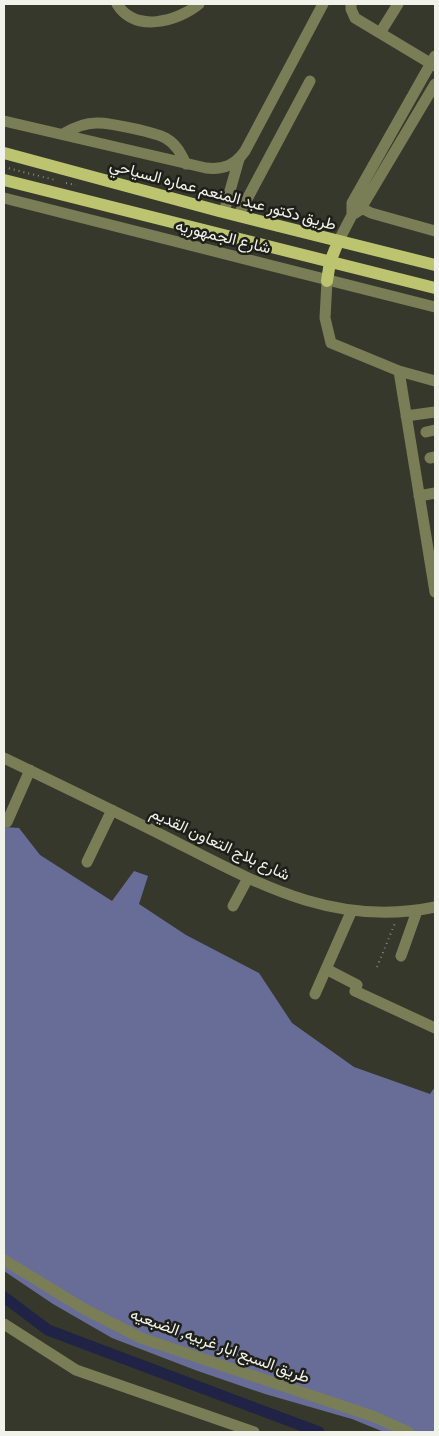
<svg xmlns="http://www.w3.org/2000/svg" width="439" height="1436" viewBox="0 0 439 1436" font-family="'Source Sans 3',Vazirmatn,sans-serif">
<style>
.forest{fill:#686d98}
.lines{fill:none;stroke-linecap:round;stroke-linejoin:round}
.canal{stroke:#202246;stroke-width:11}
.path{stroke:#88897f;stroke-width:2;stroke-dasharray:1 4;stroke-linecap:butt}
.minor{stroke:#7a7e57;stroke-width:11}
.major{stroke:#bdc470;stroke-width:12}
.labels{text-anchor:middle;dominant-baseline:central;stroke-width:5;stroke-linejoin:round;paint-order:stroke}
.street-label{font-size:16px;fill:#f1f2ea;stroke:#1e1f19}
</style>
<rect width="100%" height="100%" fill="#37382c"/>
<!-- forest -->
<path class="forest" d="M 4,827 L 19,828 L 40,855 L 112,901 L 134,871 L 148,876 L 139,904 L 186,935 L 259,973 L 292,1023 L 354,1067 L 430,1094 L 435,1087 L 435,1432 L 384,1432 L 352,1419 L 265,1394 L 195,1370 L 112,1338 L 53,1304 L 4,1271 Z"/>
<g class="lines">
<!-- canal -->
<path class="canal" d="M 4,1297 L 48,1330 L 319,1432"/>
<!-- path -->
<path class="path" d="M 4,167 L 55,180
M 66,183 L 76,185
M 377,967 L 395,923"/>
<!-- minor -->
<path class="minor" d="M 117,4 C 135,33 177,22 199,4
M 351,4 L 351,9 L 355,18 L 435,66
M 380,33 L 398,4
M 4,121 L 206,168 C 224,170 235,165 245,151 L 323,4
M 63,134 C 73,128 84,123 96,123 C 107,122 159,133 167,139 C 177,145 181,154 186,164
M 4,198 L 435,307
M 354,204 L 371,213 L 435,231
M 224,212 L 239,159
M 352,215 L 352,203 L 435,56
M 238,216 L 310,81
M 338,242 L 352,215 L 360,210 L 435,84
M 327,281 L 325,318 L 331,343 L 399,371 L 435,592
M 399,371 L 435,381
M 406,416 L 435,412
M 426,432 L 435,430
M 430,458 L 435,457
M 419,496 L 435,493
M 4,758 C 56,783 108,808 160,834 C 250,879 330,929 435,907
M 7,822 L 30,770
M 87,862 L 112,810
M 233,906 L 248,878
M 401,956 L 417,911
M 326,969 L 357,985 L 355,991 L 435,1028
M 315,994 L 352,910
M 4,1260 L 86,1310 L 141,1338 L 375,1417 L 408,1432
M 4,1324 L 76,1370 L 254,1432"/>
<!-- major -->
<path class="major" d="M 4,153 L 219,211 L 435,265
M 4,180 L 435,288
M 327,281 L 330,262 L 338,242"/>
</g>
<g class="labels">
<!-- street labels -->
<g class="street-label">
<text transform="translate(223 195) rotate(15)">طريق دكتور عبد المنعم عماره السياحي</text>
<text transform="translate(223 237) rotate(14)">شارع الجمهوريه</text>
<text transform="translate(220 844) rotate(25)">شارع بلاج التعاون القديم</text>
<text transform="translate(220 1346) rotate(20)">طريق السبع ابار غربيه, الضبعيه</text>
</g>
</g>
<!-- border -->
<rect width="439" height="1436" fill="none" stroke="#f1f2ea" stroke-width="10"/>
</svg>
